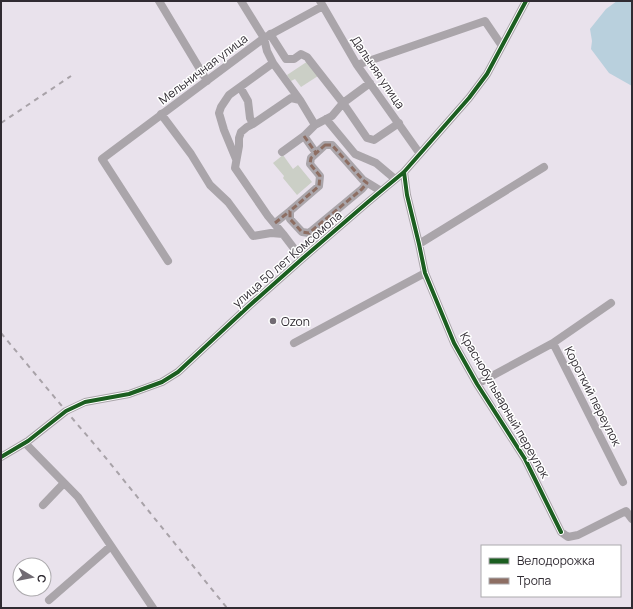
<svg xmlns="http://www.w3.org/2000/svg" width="633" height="609" viewBox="0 0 633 609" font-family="Manrope,sans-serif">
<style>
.green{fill:#cbcfc6}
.water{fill:#b9d0dd}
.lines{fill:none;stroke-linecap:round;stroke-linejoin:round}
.minor{stroke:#aaa5aa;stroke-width:8}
.rail{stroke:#a8a2a8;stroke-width:2;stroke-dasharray:5 5;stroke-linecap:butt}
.quiet{stroke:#8d6e63;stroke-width:3;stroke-dasharray:6 3;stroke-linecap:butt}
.cycleway-casing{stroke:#fff;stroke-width:6}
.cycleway{stroke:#1b5e20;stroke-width:4}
.poi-dot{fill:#716b73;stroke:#fff;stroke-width:1.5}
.labels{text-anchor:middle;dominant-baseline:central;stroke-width:3;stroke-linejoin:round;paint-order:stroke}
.street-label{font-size:12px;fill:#302b32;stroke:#fff}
.poi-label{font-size:12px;fill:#302b32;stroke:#fff;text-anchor:start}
</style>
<rect width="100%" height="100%" fill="#e9e2ec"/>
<!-- green -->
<path class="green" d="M 308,61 L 318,76 L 301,87 L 295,79 L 291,81 L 287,75 Z
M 283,155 L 293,169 L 298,165 L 312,182 L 297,195 L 283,178 L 284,176 L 273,163 Z"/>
<!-- water -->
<path class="water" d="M 617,1 L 632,1 L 632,86 L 609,73 L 591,49 L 592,41 L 590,29 L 606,9 Z"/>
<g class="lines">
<!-- minor -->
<path class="minor" d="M 159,1 L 207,81
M 320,1 L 357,65 L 420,154
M 270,34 L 286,59 L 294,59 L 301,54 L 307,57 L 343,103 L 367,138 L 374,140 L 399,123
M 273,63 L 300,100
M 357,65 L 485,21 L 502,46
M 240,87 L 248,101 L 250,118 L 253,124 L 247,127 L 241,132 L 239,138 L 239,146 L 235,168 L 268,216 L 283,234
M 161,114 L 191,154 L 210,185 L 228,202 L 253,236 L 271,233 L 283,234 L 302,259
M 326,119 L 355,154 L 376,163 L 395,179
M 253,124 L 291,98 L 300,100 L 315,125
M 304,136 L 316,153
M 282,152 L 304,136 L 315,125 L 332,116 L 343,103 L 370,83
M 236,159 L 224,130 L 219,113 L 221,107 L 229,95 L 273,63 L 267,51 L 264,38 L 241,1
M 404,172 L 407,195 L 419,244 L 425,273 L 454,343 L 477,384 L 525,459 L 561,532 L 568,537 L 578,535 L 626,511 L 632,519
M 367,183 L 362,189 L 309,233 L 302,232 L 290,219 L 290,211 L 319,186 L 320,176 L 310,164 L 311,158 L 325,145 L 332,145 L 363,180 L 381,191
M 275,223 L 290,211
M 419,244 L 544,167
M 168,261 L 102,159 L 264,38 L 323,6
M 294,343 L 425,273
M 553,343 L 623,482
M 477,384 L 553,343 L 611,303
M 25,443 L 78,497 L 153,608
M 1,457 L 28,441 L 66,411 L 85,402 L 129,394 L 162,382 L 178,372 L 249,306 L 302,259 L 368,202 L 404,172 L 469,98 L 487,74 L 526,1
M 43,505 L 64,483
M 49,600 L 111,546"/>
<!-- rail -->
<path class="rail" d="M 1,123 L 71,76
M 1,333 L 66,411 L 101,452 L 227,608"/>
<!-- quiet -->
<path class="quiet" d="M 304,136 L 316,153
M 325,145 L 332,145 L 363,180 L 367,183 L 362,189 L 309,233 L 302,232 L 290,219 L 290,211 L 319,186 L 320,176 L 310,164 L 311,158 Z
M 275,223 L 290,211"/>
<!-- cycleway casing -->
<g class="cycleway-casing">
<path id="cycleway" d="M 404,172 L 407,195 L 419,244 L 425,273 L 454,343 L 477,384 L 525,459 L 561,532
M 1,457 L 28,441 L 66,411 L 85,402 L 129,394 L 162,382 L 178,372 L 249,306 L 302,259 L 368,202 L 404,172 L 469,98 L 487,74 L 526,1"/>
</g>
<!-- cycleway -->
<use href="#cycleway" class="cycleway"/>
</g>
<!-- markers -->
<circle class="poi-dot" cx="273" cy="321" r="4"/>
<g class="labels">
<!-- street labels -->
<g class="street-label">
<text transform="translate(203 69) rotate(-37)">Мельничная улица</text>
<text transform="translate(378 72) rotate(56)">Дальняя улица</text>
<text transform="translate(287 259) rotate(-41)">улица 50 лет Комсомола</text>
<text transform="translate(593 396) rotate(63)">Короткий переулок</text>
<text transform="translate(505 405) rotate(60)">Краснобульварный переулок</text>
</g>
<!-- poi labels -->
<g class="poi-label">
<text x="281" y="321">Ozon</text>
</g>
</g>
<!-- border -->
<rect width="633" height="609" fill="none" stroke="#302b32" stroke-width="4"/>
<!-- legend -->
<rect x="481" y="545" width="140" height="52" fill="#ffffff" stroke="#acaaad"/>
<rect x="489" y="558" width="20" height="6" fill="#1b5e20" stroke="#acaaad"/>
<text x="517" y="565" font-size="12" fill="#302b32">Велодорожка</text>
<rect x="489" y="578" width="20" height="6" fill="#8d6e63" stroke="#acaaad"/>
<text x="517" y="585" font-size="12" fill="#302b32">Тропа</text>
<!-- north arrow -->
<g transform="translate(32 577) rotate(100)"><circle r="19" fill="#ffffff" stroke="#acaaad"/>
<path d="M0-3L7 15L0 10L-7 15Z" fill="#716b73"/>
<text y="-6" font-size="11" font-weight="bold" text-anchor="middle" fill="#302b32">С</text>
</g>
</svg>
